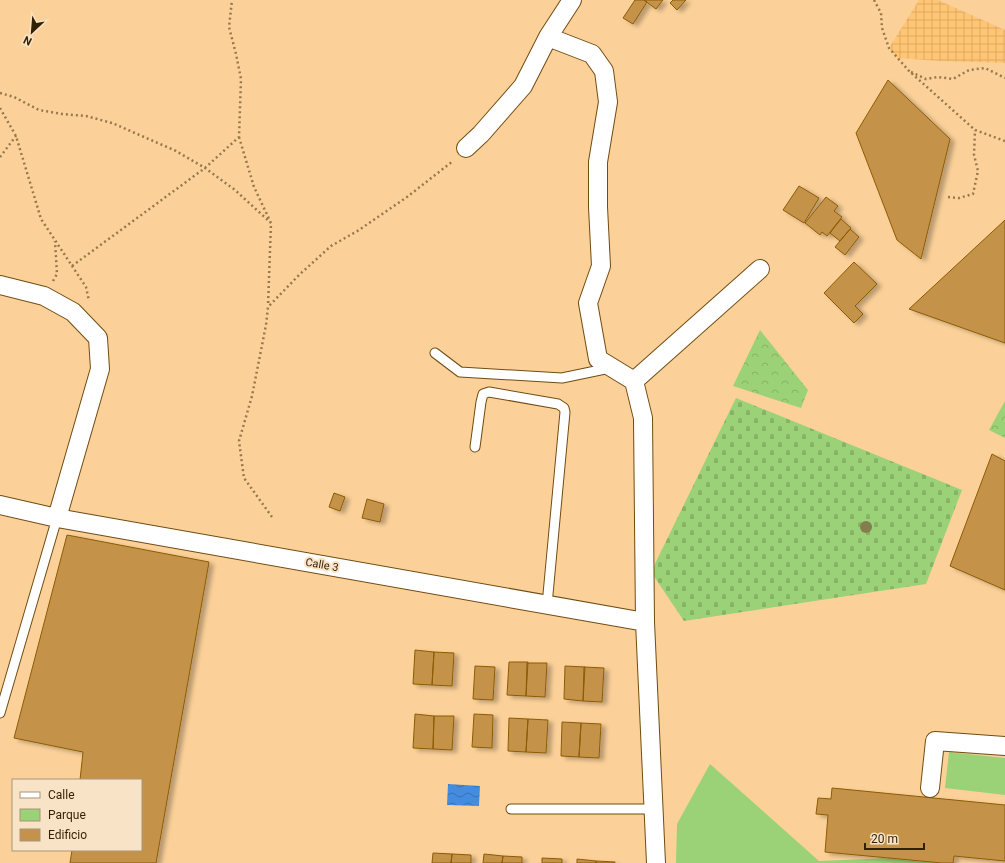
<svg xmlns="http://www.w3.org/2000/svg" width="1005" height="863" viewBox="0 0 1005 863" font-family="Roboto,sans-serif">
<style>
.industrial{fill:url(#industrial-grid)}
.green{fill:#9bd177}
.forest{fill:url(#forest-crowns)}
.cemetery{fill:url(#cemetery-stones)}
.water{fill:url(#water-waves)}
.building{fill:#c4924a;stroke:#8c5c04;filter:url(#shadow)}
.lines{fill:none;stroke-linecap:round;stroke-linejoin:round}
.service-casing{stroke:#704c11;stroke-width:11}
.minor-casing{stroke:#704c11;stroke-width:20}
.path{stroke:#97784d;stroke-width:2.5;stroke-dasharray:2 3;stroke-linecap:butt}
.service{stroke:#fff;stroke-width:9}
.minor{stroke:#fff;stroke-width:18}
.tree{fill:#847d4e}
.labels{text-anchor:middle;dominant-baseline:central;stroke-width:4;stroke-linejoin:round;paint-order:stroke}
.street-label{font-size:11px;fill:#331f01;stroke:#f8e3c7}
</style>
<defs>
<pattern id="industrial-grid" width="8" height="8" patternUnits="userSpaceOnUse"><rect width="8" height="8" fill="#ffc575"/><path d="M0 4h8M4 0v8" fill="none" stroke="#dba963"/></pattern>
<pattern id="forest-crowns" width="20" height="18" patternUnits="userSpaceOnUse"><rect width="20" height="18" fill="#9bd177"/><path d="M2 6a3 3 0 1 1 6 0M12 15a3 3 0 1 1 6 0" fill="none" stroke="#86b365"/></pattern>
<pattern id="cemetery-stones" width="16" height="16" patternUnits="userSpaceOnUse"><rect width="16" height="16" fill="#9bd177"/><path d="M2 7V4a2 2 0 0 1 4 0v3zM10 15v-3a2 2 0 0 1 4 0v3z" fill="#86b365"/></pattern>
<pattern id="water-waves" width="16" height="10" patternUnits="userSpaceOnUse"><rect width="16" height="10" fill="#448cdf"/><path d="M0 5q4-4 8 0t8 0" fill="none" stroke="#3972b2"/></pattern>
<filter id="shadow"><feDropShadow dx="4.5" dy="2.5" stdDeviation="2" flood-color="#0004"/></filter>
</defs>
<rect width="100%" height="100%" fill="#fcd199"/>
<!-- industrial -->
<path class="industrial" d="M 919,0 L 938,0 L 1005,30 L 1005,63 L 940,61 L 897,58 L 889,48 Z"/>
<!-- green -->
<path class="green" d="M 949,752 L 1005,758 L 1005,795 L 945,788 Z
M 710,764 L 819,861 L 938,856 L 938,863 L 676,863 L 677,824 Z"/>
<!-- forest -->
<path class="forest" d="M 760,330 L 808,390 L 801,408 L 733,386 Z
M 1005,401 L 1005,438 L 989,430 Z"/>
<!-- cemetery -->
<path class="cemetery" d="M 736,398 L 962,490 L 926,584 L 684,621 L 651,572 Z"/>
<!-- water -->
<path class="water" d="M 448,784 L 480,786 L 479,806 L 447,805 Z"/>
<!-- building -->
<path class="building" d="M 635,0 L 644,0 L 647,2 L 633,24 L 623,18 Z
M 644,0 L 663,0 L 656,9 Z
M 673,0 L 686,0 L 677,10 L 670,3 Z
M 888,80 L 950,139 L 921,259 L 897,240 L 856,133 Z
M 799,186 L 819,198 L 804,223 L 783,210 Z
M 826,197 L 838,206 L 834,211 L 842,217 L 827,236 L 822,232 L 820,235 L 805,223 Z
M 841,219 L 851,228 L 840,241 L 830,233 Z
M 1005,220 L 1005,343 L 909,309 Z
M 850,229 L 859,237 L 845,255 L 835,247 Z
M 854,262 L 877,284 L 855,306 L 863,314 L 854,323 L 824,293 Z
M 992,454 L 1005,461 L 1005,590 L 950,566 Z
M 334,493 L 345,497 L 340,511 L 329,507 Z
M 367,499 L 384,504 L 380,522 L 362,518 Z
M 67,535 L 209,562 L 156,863 L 70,863 L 72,850 L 141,850 L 141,780 L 80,780 L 83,752 L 14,738 Z
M 415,650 L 434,652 L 432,685 L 413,684 Z
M 434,652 L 454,653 L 452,686 L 432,685 Z
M 509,662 L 528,662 L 526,696 L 507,695 Z
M 527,663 L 547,663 L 545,697 L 526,696 Z
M 475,666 L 495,667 L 493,700 L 473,699 Z
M 565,666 L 585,667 L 583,701 L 564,699 Z
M 584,667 L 604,668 L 602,702 L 583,701 Z
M 415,714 L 434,716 L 433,749 L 413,748 Z
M 474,714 L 493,715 L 492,748 L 472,747 Z
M 434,716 L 454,716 L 452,750 L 433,749 Z
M 509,718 L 528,719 L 526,752 L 508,751 Z
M 528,719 L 548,720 L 546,753 L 526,752 Z
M 562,722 L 581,723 L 579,757 L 561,756 Z
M 581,723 L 601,724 L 599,758 L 579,757 Z
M 832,788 L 1005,805 L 1005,861 L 954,856 L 953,863 L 942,863 L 825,852 L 828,815 L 816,814 L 818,798 L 831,799 Z
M 433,853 L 452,854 L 451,863 L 432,863 Z
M 452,854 L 471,855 L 471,863 L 451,863 Z
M 484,854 L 503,856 L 502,863 L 483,863 Z
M 503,856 L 522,857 L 522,863 L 502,863 Z
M 542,858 L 562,859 L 562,863 L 542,863 Z
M 577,859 L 596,861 L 596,863 L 577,863 Z
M 596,861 L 615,862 L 615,863 L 596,863 Z"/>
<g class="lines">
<!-- service casing -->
<g class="service-casing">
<path id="service" d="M 435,353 L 460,372 L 562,378 L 610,368
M 475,447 L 481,402 L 483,394 L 489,392 L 558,404 L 564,408 L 565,412 L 547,605
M 0,713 L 57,518
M 511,809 L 654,809"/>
</g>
<!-- minor casing -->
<g class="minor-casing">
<path id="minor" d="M 548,37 L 592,54 L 604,71 L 608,102 L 598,162 L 598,207 L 601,266 L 588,303 L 598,359 L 634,381 L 643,418 L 645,622 L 656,863
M 466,148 L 481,134 L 523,86 L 548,37 L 572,0
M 0,285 L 44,296 L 73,312 L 98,338 L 100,369 L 57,518
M 634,381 L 760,269
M 0,505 L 57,518 L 645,622
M 930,788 L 935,741 L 1005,746"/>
</g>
<!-- path -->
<path class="path" d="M 874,0 L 881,13 L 882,28 L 889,48 L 909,71 L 975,130 L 1005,141
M 911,72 L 926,79 L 938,77 L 953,79 L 969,70 L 985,68 L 1005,78
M 0,93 L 14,97 L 39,110 L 62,114 L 86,116 L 112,123 L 176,151 L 205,168 L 235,190 L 271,223
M 0,108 L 16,136 L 41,219 L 86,287 L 89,301
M 239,137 L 254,187 L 271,223 L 268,306
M 0,157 L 16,136
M 948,197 L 959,198 L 973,194 L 978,171 L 974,155 L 975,130
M 72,266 L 205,168 L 239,137 L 241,79 L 236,54 L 229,27 L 232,0
M 53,281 L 57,274 L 55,241
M 272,517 L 244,478 L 239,441 L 252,396 L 266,325 L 268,307 L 299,275 L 331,246 L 359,230 L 407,197 L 453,161"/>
<!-- service -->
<use href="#service" class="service"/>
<!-- minor -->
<use href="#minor" class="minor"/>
</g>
<!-- trees -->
<circle class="tree" cx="866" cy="527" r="6"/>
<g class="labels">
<!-- street labels -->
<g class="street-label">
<text transform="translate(322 565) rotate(10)">Calle 3</text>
</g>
</g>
<!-- legend -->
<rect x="12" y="779" width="130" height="72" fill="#f8e3c7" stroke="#a99578"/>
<rect x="20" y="792" width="20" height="6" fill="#ffffff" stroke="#a99578"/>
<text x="48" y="799" font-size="12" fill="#331f01">Calle</text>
<rect x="20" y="809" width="20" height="12" fill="#9bd177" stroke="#a99578"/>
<text x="48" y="819" font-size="12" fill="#331f01">Parque</text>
<rect x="20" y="829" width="20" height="12" fill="#c4924a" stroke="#a99578"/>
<text x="48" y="839" font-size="12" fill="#331f01">Edificio</text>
<!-- north arrow -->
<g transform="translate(32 32) rotate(206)" stroke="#f8e3c7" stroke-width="3" paint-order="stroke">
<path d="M0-3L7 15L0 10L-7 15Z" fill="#331f01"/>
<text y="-6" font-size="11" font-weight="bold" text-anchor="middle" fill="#331f01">N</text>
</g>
<!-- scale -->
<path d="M865 843v6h59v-6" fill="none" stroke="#331f01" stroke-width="2"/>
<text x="871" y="843" font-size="12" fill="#331f01" stroke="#f8e3c7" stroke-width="3" paint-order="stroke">20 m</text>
</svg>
